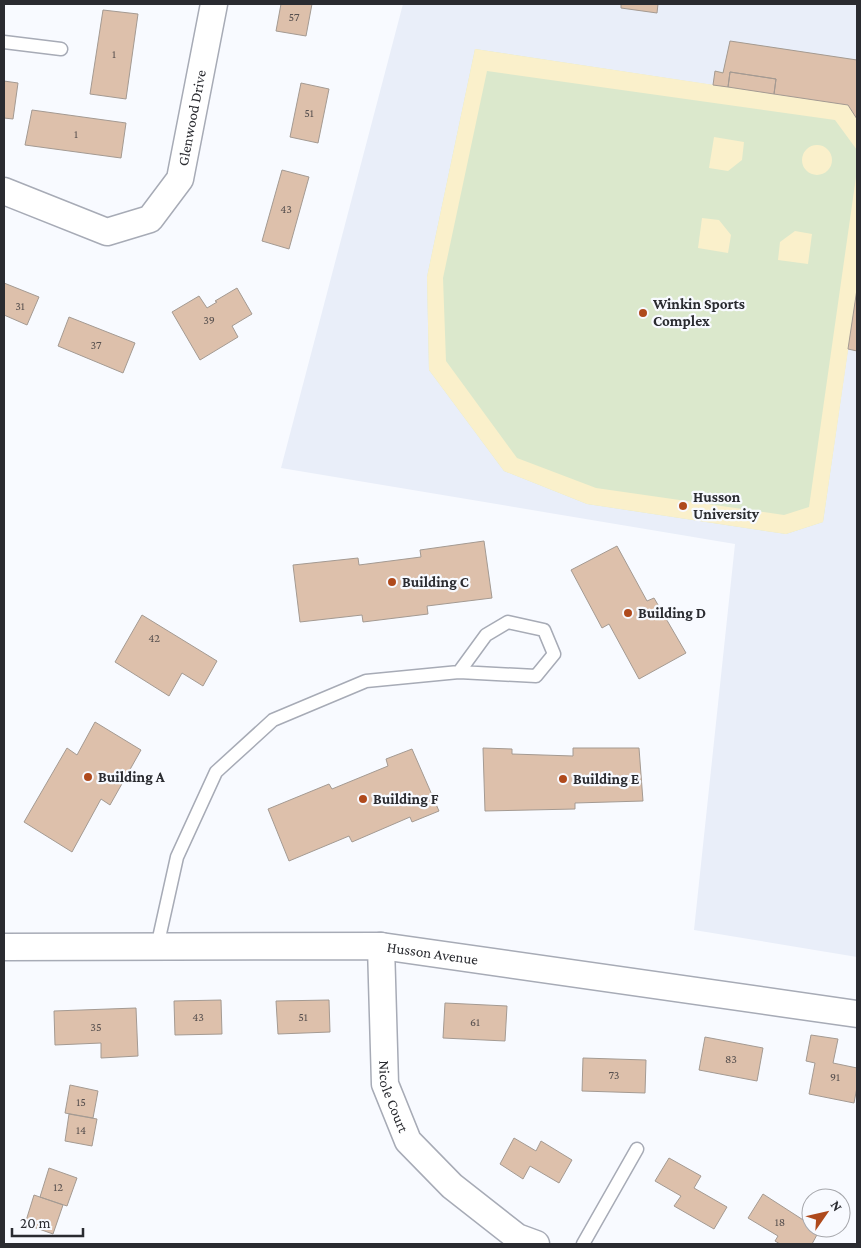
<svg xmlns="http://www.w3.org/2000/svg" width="861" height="1248" viewBox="0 0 861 1248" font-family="'Crimson Pro',serif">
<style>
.built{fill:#e9eef9}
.green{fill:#dbe8cc}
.sand{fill:#faf0cb}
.building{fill:#ddc0ab;stroke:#a49a92}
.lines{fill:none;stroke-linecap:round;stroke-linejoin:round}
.service-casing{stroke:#a7abb6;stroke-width:15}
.minor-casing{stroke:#a7abb6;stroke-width:29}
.service{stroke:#fff;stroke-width:12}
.minor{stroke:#fff;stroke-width:26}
.poi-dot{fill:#af4a1c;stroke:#f8faff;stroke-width:2}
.labels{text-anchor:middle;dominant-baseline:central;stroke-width:4.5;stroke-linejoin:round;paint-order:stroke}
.number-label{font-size:12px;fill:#57504f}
.street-label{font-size:15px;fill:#2a2b30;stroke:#f8faff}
.poi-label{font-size:15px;font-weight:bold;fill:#2a2b30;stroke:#f8faff;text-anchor:start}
</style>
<rect width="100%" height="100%" fill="#f8faff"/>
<!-- built -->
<path class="built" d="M 403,4 L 857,4 L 857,957 L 694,930 L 735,544 L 281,468 Z"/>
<!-- green -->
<path class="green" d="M 730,41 L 857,60 L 857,351 L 848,349 L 823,522 L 786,534 L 587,504 L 504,471 L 429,370 L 427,277 L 475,49 L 713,85 L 715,71 L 723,72 Z"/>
<!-- sand -->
<path class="sand" d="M 475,49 L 848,105 L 857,119 L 857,150 L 835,120 L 487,71 L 443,278 L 446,361 L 517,458 L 596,488 L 784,515 L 809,507 L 857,170 L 857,289 L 823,522 L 786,534 L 587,504 L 504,471 L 429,370 L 427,277 Z
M 714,137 L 744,142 L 742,160 L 728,171 L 709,168 Z
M802 160a15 15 0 1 1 30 0a15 15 0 1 1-30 0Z
M 702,218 L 719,220 L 731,235 L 728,253 L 698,248 Z
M 795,231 L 812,234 L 808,264 L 778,260 L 780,242 Z"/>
<!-- building -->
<path class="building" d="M 281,4 L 312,4 L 306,36 L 276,31 Z
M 621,4 L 658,4 L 657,13 L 621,8 Z
M 103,10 L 138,14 L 126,99 L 90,94 Z
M 730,41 L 857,60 L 857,119 L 848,105 L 774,94 L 776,79 L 730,72 L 728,87 L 713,85 L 715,71 L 723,73 Z
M 730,72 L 776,79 L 774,94 L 728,87 Z
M 4,81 L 18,83 L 13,119 L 4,118 Z
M 301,83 L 329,89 L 318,143 L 290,137 Z
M 32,110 L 126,123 L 121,158 L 25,145 Z
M 282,170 L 309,177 L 289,249 L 262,241 Z
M 4,283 L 39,297 L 27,325 L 4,315 Z
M 237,288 L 252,314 L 232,326 L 238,337 L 200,360 L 172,312 L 199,296 L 207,308 L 217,302 L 215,301 Z
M 857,289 L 857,351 L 848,349 Z
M 69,317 L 135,343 L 123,373 L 58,346 Z
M 484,541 L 492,598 L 427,606 L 428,614 L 363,622 L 362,615 L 300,622 L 293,565 L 358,558 L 359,565 L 421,557 L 420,550 Z
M 617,546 L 647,601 L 654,598 L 686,653 L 639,679 L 609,624 L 602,628 L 571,570 Z
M 142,615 L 217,661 L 203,686 L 182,673 L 169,696 L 115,662 Z
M 95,722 L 141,750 L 110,805 L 101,799 L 72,852 L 24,822 L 67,748 L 77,755 Z
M 483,748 L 512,749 L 512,754 L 573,756 L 573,748 L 639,748 L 643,801 L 575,803 L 575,809 L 485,811 Z
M 412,749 L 439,811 L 412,822 L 410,817 L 352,842 L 349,836 L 289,861 L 268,809 L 329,784 L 332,789 L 388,766 L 386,759 Z
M 221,1000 L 222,1034 L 175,1035 L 174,1001 Z
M 329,1000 L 330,1032 L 278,1034 L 276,1001 Z
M 445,1003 L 507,1006 L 505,1041 L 443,1038 Z
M 136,1008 L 138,1056 L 101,1058 L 101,1043 L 55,1045 L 54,1011 Z
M 811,1035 L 838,1039 L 833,1063 L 857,1068 L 857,1087 L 854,1103 L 809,1094 L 815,1063 L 806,1061 Z
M 705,1037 L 763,1048 L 757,1081 L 699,1070 Z
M 583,1058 L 646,1060 L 645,1093 L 582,1091 Z
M 70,1085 L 98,1091 L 93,1118 L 65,1113 Z
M 69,1114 L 97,1119 L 92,1146 L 65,1141 Z
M 514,1138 L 536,1151 L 541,1141 L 572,1160 L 559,1183 L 530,1166 L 523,1179 L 500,1164 Z
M 669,1158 L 701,1176 L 694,1188 L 727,1207 L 714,1229 L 674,1206 L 681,1196 L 655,1181 Z
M 49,1168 L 77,1178 L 67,1206 L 40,1197 Z
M 763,1194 L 811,1225 L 811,1228 L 815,1228 L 819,1231 L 812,1244 L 780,1244 L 775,1241 L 778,1236 L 748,1218 Z
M 34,1195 L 63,1205 L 53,1234 L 25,1224 Z"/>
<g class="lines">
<!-- service casing -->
<g class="service-casing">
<path id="service" d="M 4,42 L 61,49
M 157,947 L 177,857 L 216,772 L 273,720 L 366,681 L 459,672 L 536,676 L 554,654 L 544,630 L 508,622 L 486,635 L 459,672
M 583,1244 L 637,1149"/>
</g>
<!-- minor casing -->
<g class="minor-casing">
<g id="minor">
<path id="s1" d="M 4,191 L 107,232 L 150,219 L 180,179 L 214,4"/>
<path id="s2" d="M 381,946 L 385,1084 L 408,1141 L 452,1186 L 517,1237 L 536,1244"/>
<path id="s3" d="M 4,947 L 381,946 L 857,1014"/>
</g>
</g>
<!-- service -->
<use href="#service" class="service"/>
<!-- minor -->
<use href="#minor" class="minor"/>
</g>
<!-- markers -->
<g class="poi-dot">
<circle cx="643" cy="313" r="5"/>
<circle cx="683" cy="506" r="5"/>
<circle cx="392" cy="582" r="5"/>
<circle cx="628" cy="613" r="5"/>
<circle cx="88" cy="777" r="5"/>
<circle cx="563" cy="779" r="5"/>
<circle cx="363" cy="799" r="5"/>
</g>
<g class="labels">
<!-- number labels -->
<g class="number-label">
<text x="294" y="17">57</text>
<text x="114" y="54">1</text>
<text x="309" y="113">51</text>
<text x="76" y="134">1</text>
<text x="286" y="209">43</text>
<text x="20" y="306">31</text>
<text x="209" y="320">39</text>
<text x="96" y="345">37</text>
<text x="154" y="638">42</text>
<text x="198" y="1017">43</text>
<text x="303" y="1017">51</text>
<text x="475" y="1022">61</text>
<text x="96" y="1027">35</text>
<text x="731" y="1059">83</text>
<text x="614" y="1075">73</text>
<text x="835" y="1077">91</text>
<text x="81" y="1102">15</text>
<text x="81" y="1130">14</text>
<text x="58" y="1187">12</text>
<text x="780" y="1222">18</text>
</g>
<!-- street labels -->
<g class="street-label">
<text stroke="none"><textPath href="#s1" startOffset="268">Glenwood Drive</textPath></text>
<text stroke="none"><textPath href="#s3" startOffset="429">Husson Avenue</textPath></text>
<text stroke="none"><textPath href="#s2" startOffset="152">Nicole Court</textPath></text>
</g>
<!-- poi labels -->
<g class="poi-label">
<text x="653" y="304">Winkin Sports<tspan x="653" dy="17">Complex</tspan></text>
<text x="693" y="497">Husson<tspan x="693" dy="17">University</tspan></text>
<text x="402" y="582">Building C</text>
<text x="638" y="613">Building D</text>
<text x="98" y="777">Building A</text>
<text x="573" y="779">Building E</text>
<text x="373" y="799">Building F</text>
</g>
</g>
<!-- border -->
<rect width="861" height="1248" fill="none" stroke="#2a2b30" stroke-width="10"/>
<!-- north arrow -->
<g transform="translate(826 1213) rotate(56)"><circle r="24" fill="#f8faff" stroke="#a6a7ac"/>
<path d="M0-4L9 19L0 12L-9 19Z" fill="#af4a1c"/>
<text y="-8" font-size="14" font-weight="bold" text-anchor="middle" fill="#2a2b30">N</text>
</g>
<!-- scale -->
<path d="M12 1228v8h71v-8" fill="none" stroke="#2a2b30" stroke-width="2.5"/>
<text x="20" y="1228" font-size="15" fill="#2a2b30" stroke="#f8faff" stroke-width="4" paint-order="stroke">20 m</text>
</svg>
